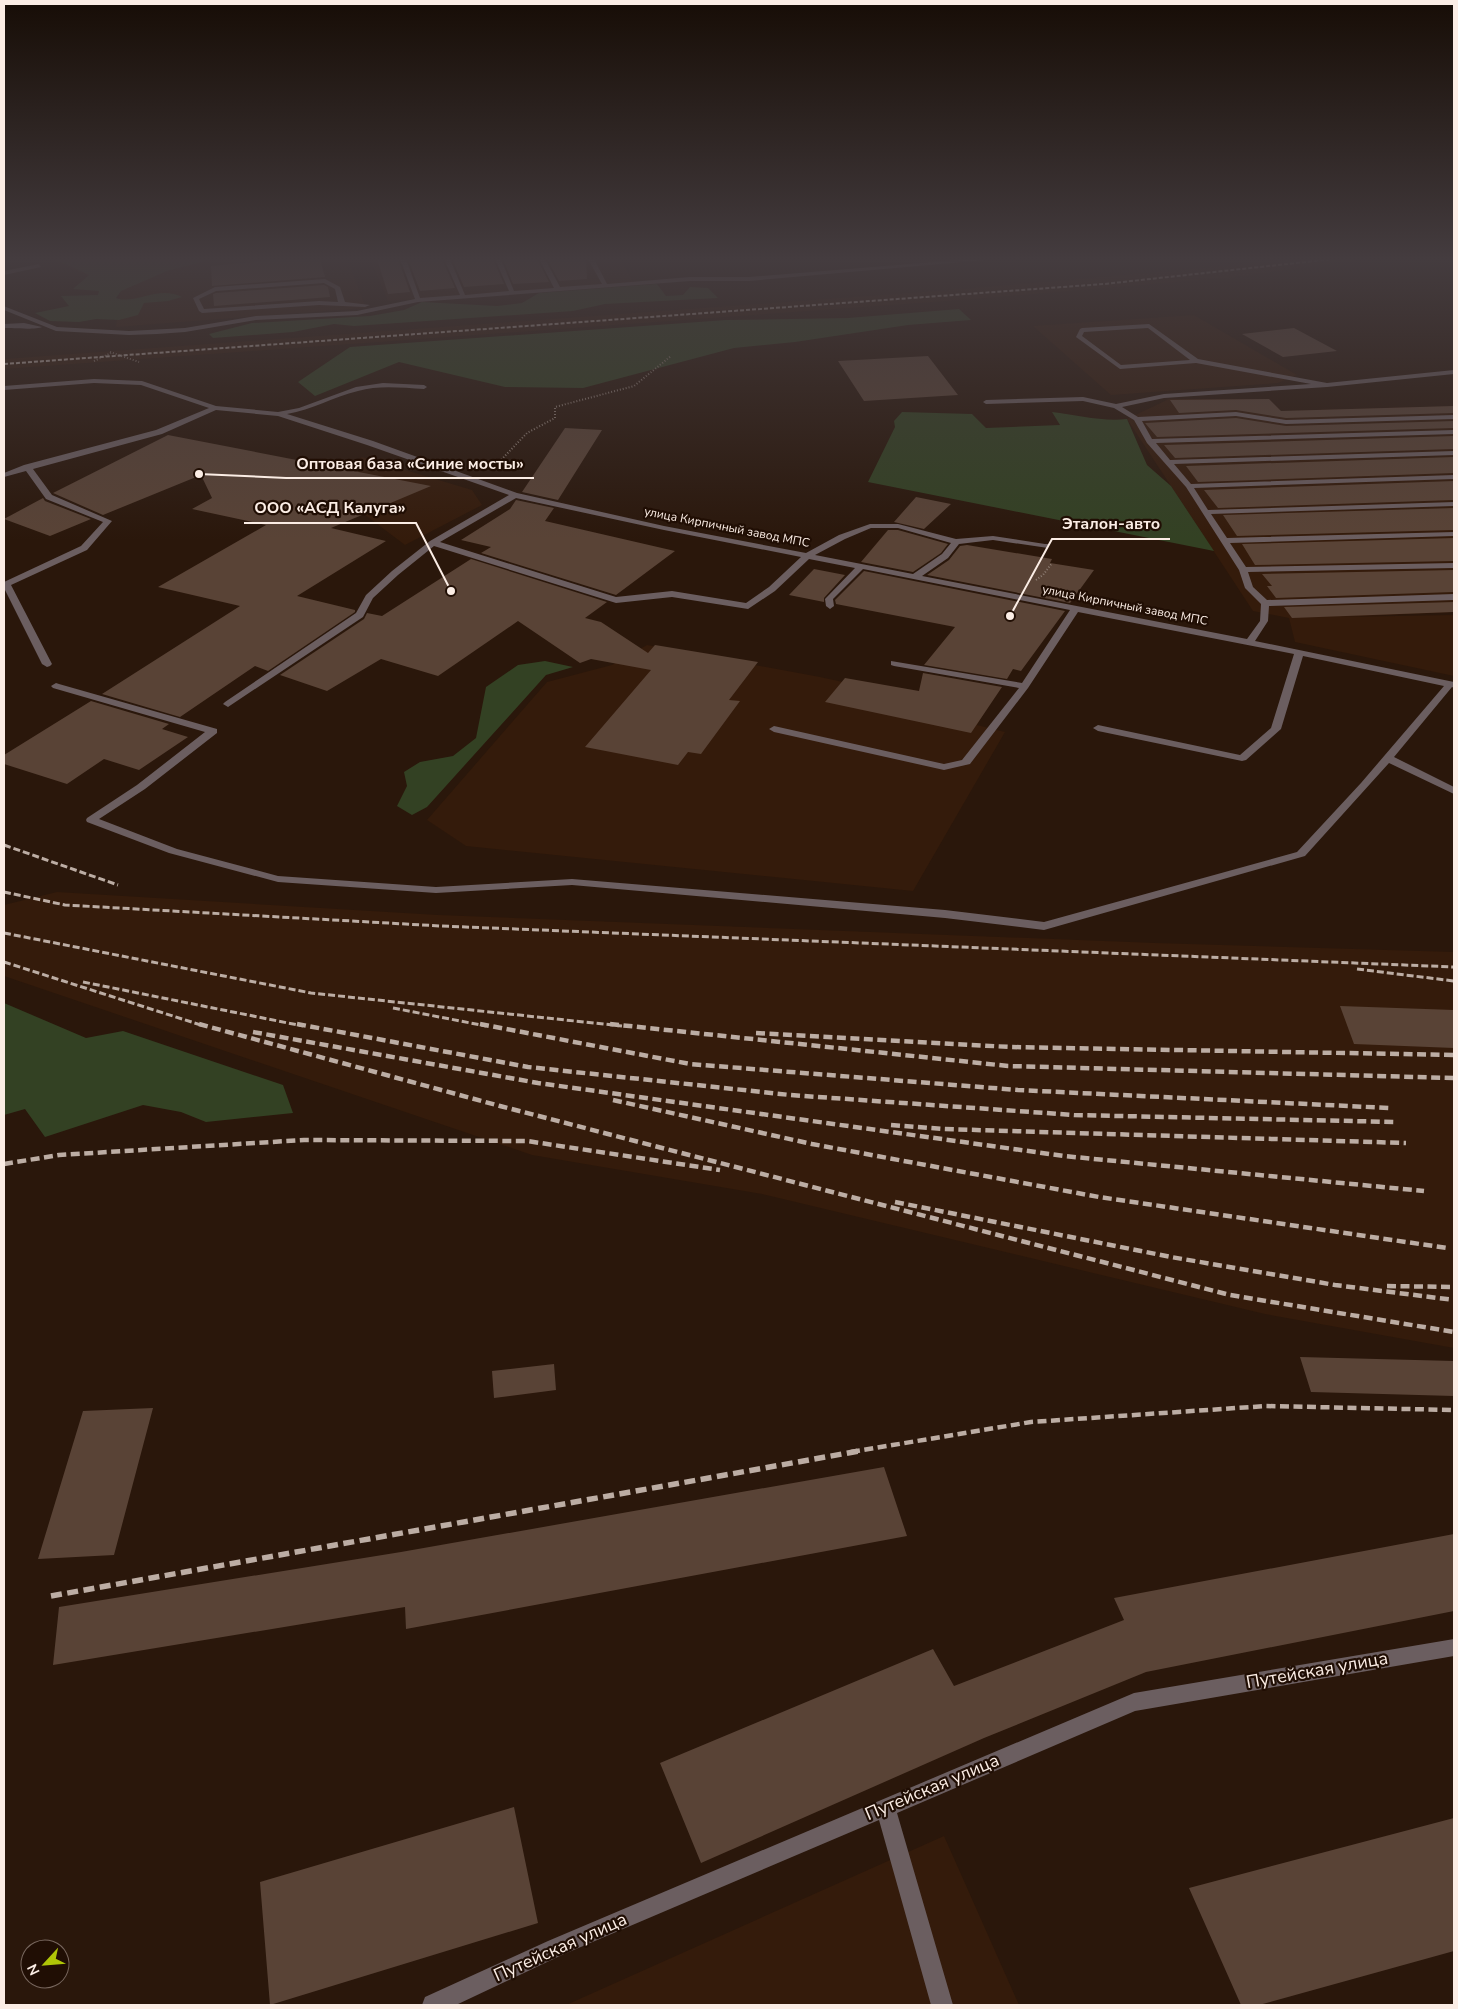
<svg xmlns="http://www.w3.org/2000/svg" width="1458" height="2009" viewBox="0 0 1458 2009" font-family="'Nunito Sans',sans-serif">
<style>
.built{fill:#341b0b}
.green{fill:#334123}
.building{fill:#594336}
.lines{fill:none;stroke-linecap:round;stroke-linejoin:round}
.path{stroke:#8d7d73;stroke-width:2;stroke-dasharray:1 2;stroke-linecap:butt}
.minor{fill:#6b5e60;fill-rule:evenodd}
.rail-far3{stroke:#bcada4;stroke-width:2;stroke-dasharray:4 2;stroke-linecap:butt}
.rail-far2{stroke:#bcada4;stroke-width:3;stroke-dasharray:7 3;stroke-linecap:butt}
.rail-far1{stroke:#bcada4;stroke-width:4.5;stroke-dasharray:9 4.5;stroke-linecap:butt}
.rail{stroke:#bcada4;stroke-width:5.5;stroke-dasharray:11 5.5;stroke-linecap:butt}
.labels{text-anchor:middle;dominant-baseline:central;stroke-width:4.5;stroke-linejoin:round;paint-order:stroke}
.far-street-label{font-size:12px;fill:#fbede5;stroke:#200e04}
.near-street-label{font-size:18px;fill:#fbede5;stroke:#200e04}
.leader{fill:none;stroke:#fbede5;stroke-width:2}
.callout-dot{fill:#fbede5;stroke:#200e04;stroke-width:2}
.callout-label{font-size:16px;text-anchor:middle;font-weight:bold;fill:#fbede5;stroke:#200e04;stroke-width:4.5;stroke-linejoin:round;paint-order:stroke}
</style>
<rect width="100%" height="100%" fill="#2a170b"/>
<!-- built -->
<path class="built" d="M 49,259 L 347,259 L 366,308 L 116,327 L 120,291 Z
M 370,259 L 620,259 L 633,282 L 388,301 Z
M 1277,259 L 1365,259 L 1235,277 L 974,299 L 4,369 L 4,359 L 963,289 L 1216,267 Z
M 1194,315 L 1297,375 L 1278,383 L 1111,395 L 1033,326 Z
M 1169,399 L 1269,399 L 1281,411 L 1454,406 L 1454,612 L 1340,617 L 1454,615 L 1454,676 L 1295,642 L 1289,618 L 1253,611 L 1127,419 Z
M 362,457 L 472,490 L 482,505 L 405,545 L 352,505 L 319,488 Z
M 647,645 L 820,677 L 984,713 L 977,725 L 1005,732 L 913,891 L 466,846 L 427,820 L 547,682 L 612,665 Z
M 57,892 L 438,915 L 1155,943 L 1454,952 L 1454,1348 L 1265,1314 L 762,1194 L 532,1155 L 4,976 L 4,905 Z
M 944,1836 L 1019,2005 L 566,2005 Z"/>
<!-- green -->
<path class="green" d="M 55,259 L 203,259 L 205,261 L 167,271 L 121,291 L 116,298 C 136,305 158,285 182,297 L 168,301 L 144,303 L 138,315 L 119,320 L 96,319 L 79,322 L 50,321 L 35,313 L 69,306 L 61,296 L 98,295 L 99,291 L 73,289 L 89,275 Z
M 657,284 L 666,296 L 683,295 L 690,287 L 708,288 L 718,298 L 605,304 L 573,311 L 354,326 L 334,324 L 293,332 L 213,338 L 209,334 L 252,323 L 370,316 L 404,310 L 422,302 L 497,306 L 522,303 L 539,293 Z
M 959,309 L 971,320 L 908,325 L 795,342 L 734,348 L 583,388 L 505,387 L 399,362 L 315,396 L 298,382 L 350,347 L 726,320 L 848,318 Z
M 902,412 L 972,414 L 986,428 L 1060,425 L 1052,412 C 1077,415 1103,422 1127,419 L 1147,465 L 1171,486 L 1214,551 L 868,482 L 895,427 L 894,421 Z
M 545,661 L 573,667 L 546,675 L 427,807 L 412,815 L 397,806 L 407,786 L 404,772 L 420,762 L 453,756 L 476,738 L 486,687 L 518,665 Z
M 4,1003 L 86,1038 L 123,1031 L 283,1085 L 293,1113 L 206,1122 L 181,1112 L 143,1105 L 45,1137 L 25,1109 L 4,1115 Z"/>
<!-- building -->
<path class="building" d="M 284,259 L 320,259 L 325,277 L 212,286 L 211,266 Z
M 377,259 L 398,259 L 410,292 L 388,294 Z
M 408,259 L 442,259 L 455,288 L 420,291 Z
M 452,259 L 493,259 L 504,284 L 464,287 Z
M 503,259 L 537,259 L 549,282 L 513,284 Z
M 547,259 L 586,259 L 587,279 L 559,281 Z
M 324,285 L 328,287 L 330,297 L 214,306 L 213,294 L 216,293 Z
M 1294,328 L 1337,351 L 1283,357 L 1242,334 Z
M 928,356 L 958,395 L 864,401 L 838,361 Z
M 1269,399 L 1281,411 L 1454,406 L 1454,413 L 1286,418 L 1236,410 L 1179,413 L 1170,400 Z
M 1236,418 L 1286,426 L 1454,421 L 1454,428 L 1157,437 L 1145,423 Z
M 565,428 L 602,430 L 558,500 L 522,492 Z
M 168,435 L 431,486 L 331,528 L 386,541 L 297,596 L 355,610 L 355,612 L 268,671 L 255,666 L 180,717 L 102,694 L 240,606 L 158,587 L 266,525 L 192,509 L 212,498 L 201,475 L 103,515 L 53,493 Z
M 1454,436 L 1454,449 L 1175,458 L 1164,445 Z
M 1454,457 L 1454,473 L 1198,482 L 1186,466 Z
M 1454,481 L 1454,500 L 1218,508 L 1204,490 Z
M 916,497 L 951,504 L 924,529 L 894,522 Z
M 43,498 L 45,501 L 91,519 L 50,536 L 4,519 Z
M 516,500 L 554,508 L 545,521 L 675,551 L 616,595 L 481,553 L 491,547 L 461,540 L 510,509 Z
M 1454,508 L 1454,530 L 1237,536 L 1223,515 Z
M 888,530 L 898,530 L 948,544 L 941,553 L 913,572 L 861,562 Z
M 1454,538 L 1454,561 L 1255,565 L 1242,544 Z
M 967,545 L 1052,559 L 1050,563 L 1094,570 L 1070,603 L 927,575 L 949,560 L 960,546 Z
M 471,559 L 607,602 L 585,618 L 601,622 L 648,653 L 655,645 L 758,662 L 729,700 L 740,701 L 701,754 L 688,752 L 678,765 L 585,747 L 651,670 L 591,659 L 580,663 L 518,621 L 438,676 L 381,659 L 327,691 L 280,675 L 364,619 L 367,613 L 382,616 Z
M 814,569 L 845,575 L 824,598 L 824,602 L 789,595 Z
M 1454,570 L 1454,592 L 1276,598 L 1267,586 L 1272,586 L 1262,574 Z
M 864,571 L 1065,611 L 1021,671 L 1013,669 L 1007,679 L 924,665 L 955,627 L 836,604 L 835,600 Z
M 1454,602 L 1454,612 L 1292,618 L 1284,607 Z
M 923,673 L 1002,687 L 971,733 L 825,702 L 845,678 L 919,691 Z
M 91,701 L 169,724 L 162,729 L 188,737 L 139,770 L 104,759 L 67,784 L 4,764 L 4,755 Z
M 1340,1006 L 1454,1010 L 1454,1048 L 1354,1044 Z
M 1300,1357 L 1454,1361 L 1454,1396 L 1311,1392 Z
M 554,1364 L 556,1390 L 494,1398 L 492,1371 Z
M 153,1408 L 114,1555 L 38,1559 L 83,1411 Z
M 884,1467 L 907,1536 L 406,1629 L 405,1607 L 53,1665 L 59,1607 L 401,1552 Z
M 1454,1534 L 1454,1611 L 1146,1672 L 984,1738 L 701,1863 L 660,1763 L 933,1649 L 954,1686 L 1124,1620 L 1114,1598 Z
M 514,1807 L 538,1923 L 270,2005 L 260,1882 Z
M 1454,1818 L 1454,1951 L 1259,2005 L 1241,2005 L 1189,1888 Z"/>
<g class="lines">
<!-- path -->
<path class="path" d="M 110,352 L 139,362
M 94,361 L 111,353
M 491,466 L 501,460 L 527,433 L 555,418 L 555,407 L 634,386 L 671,356
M 1036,580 L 1043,575 L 1052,563"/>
<!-- minor -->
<path class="minor" d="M 400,259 L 406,259 L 420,298 L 460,295 L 444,259 L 450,259 L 465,295 L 509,291 L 495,259 L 501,259 L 514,291 L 554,288 L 539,259 L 545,259 L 560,287 L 602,284 L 588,259 L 594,259 L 607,284 L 690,277 L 749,277 L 971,259 L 997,259 L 749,281 L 690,281 L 418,302 L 357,315 L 256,320 L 185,332 L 157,334 L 129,335 L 56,331 L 4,310 L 4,306 L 6,307 L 57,327 L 129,331 L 185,328 L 256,316 L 357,311 L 415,299 Z
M 39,264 L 41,267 L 4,275 L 4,271 Z
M 325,279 L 340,287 L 345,302 L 370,305 L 365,307 L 319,305 L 202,313 L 199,311 L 193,298 L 215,287 ZM 324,283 L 335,289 L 338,302 L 319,301 L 204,309 L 199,299 L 216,291 Z
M 24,323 L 42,327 C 36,330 13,328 4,328 L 4,324 Z
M 1149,324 L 1198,359 L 1327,383 L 1454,370 L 1454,374 L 1327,387 L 1164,398 L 1122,407 L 1138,417 L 1236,412 L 1286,420 L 1454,415 L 1454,419 L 1286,424 L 1236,416 L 1142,421 L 1152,439 L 1454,430 L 1454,434 L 1156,443 L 1170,460 L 1454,451 L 1454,455 L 1174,464 L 1191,484 L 1454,475 L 1454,479 L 1194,488 L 1208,510 L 1454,502 L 1454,506 L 1211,514 L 1227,538 L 1454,532 L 1454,536 L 1230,543 L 1246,567 L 1454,563 L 1454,568 L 1248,572 L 1253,587 L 1267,600 L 1454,594 L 1454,600 L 1269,606 L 1268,621 L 1255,641 L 1454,682 L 1454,688 L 1452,687 L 1394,757 L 1454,787 L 1454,794 L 1389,763 L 1305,856 L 1044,930 L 945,918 L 572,885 L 436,893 L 278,882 L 169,853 L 87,822 L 86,820 L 87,818 L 137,785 L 205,732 L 53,688 L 51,686 L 56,683 L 59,684 L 217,729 L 217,733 L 145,789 L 99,819 L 177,849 L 278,876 L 436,887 L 572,879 L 945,910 L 1044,922 L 1297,852 L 1361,783 L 1444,686 L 1303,656 L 1281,729 L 1246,760 L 1242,761 L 1098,731 L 1093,728 L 1098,725 L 1240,755 L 1271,728 L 1294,654 L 1078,612 L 1028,688 L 970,764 L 944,770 L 774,732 L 769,729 L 774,726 L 944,764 L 962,760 L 1019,688 L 894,666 L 891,665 L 891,661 L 1022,683 L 1070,610 L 863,569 L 833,599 L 834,606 L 830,609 L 826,606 L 825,599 L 855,568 L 809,559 L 775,591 L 748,609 L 672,597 L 616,603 L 434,546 L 398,575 L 373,598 L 363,617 L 228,707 L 223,704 L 225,702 L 356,613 L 366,595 L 392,571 L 430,541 L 509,495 L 367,445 L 278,416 L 216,410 L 162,434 L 33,469 L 52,495 L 112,521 L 87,550 L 11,585 L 52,664 L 50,666 L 47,667 L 42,664 L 4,588 L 4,582 L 81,546 L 103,522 L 46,499 L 26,471 L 4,477 L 4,473 L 24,465 L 156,430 L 209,408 L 141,385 L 94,383 L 4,390 L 4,386 L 94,379 L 142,381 L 216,406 L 278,412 L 299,408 L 356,387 L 383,383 L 424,385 L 427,387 L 424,389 C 402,388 379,385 358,391 C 333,397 312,410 287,414 L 373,441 L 517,493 L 664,526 L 806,553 L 839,535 L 870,524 L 898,524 L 956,539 L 993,536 L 1045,544 L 1048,544 L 1048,548 L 993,540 L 959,544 L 948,558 L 922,576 L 1247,639 L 1260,621 L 1261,604 L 1245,588 L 1239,570 L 1186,487 L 1147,443 L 1134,420 L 1114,408 L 1083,401 L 986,404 L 983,402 L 986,400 L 1083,397 L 1116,404 L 1164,394 L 1311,384 L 1196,363 L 1120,369 L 1076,337 L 1080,329 L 1082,328 ZM 1148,328 L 1190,360 L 1121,365 L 1082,336 L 1084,332 ZM 516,498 L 664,530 L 801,557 L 769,587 L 746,603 L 672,591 L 616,597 L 440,542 ZM 871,528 L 898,528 L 951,543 L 942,554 L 913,574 L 815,555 L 845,539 Z
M 1454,1639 L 1454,1656 L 1135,1711 L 897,1813 L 953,2005 L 931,2005 L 879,1820 L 562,1955 L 456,2005 L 422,2005 L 425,1997 L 548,1941 L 1134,1693 Z"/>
<!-- rail-far3 -->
<path class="rail-far3" d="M 4,364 L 1104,284 L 1333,259"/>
<!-- rail-far2 -->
<path class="rail-far2" d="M 4,845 L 118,885
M 4,892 L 65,905 L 441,926 L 1454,967
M 4,933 L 311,993 L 622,1026
M 4,962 L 204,1026
M 1357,969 L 1454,981
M 83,982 L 303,1026
M 393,1008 L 486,1026"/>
<!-- rail-far1 -->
<path class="rail-far1" d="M 199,1024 L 500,1106 L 1230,1295 L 1454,1332
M 297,1024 L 528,1067 L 790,1095 L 1074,1115 L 1396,1122
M 480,1024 L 690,1064 L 1018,1090 L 1389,1108
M 610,1024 L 1008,1066 L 1454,1078
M 253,1032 L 538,1083 L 1064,1156 L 1424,1191
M 756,1033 L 1010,1047 L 1454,1055
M 613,1100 L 812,1144 L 1099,1197 L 1447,1248
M 891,1125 L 943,1129 L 1406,1143
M 4,1164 L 59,1155 L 304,1140 L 527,1141 L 720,1170
M 895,1202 L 1171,1257 L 1335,1285 L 1454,1300
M 1387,1286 L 1454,1287
M 851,1452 L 1031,1422 L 1266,1406 L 1454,1410"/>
<!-- rail -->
<path class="rail" d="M 51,1596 L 859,1451"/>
</g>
<!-- sky -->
<linearGradient id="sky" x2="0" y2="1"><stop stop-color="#170d06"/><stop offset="0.48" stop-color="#443c3f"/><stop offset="1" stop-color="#443c3f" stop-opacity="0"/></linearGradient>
<rect width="1458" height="540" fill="url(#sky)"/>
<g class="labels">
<!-- far-street labels -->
<g class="far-street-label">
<text transform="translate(727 527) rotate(11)">улица Кирпичный завод МПС</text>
<text transform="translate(1125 605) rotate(11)">улица Кирпичный завод МПС</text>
</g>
<!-- near-street labels -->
<g class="near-street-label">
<text transform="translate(1317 1670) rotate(-10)">Путейская улица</text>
<text transform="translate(932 1787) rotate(-23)">Путейская улица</text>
<text transform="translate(560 1947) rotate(-24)">Путейская улица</text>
</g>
</g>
<!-- callouts -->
<path class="leader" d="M199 474L286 478H534M451 591L416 523H244M1010 616L1052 539H1170"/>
<g class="callout-dot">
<circle cx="199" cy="474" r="5"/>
<circle cx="451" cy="591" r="5"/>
<circle cx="1010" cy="616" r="5"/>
</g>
<g class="callout-label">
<text x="410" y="469">Оптовая база «Синие мосты»</text>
<text x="330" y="513">ООО «АСД Калуга»</text>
<text x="1111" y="529">Эталон-авто</text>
</g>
<!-- border -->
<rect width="1458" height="2009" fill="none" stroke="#fbede5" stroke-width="10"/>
<!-- north arrow -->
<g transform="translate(45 1964) rotate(244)"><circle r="24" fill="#200e04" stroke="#78675e"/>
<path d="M0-4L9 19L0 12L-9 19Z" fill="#afc507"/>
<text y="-8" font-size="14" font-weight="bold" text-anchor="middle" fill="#fbede5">N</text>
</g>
</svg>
